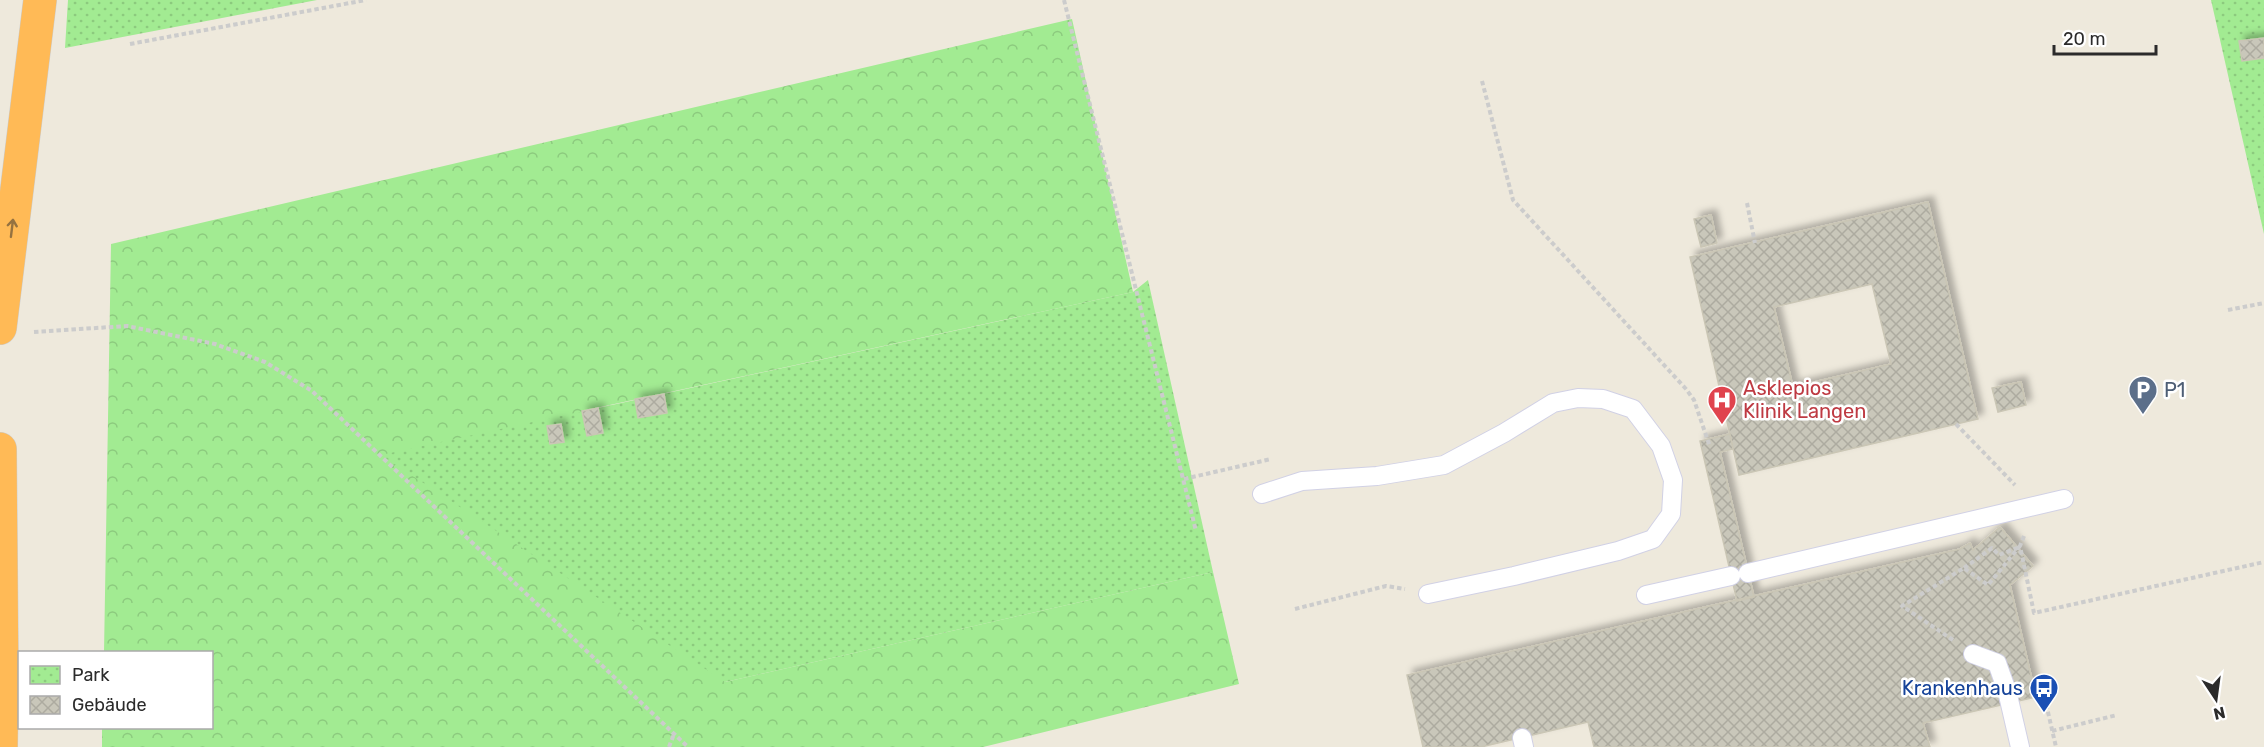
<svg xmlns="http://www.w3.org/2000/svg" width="2264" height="747" viewBox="0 0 2264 747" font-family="Rubik,sans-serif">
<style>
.forest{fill:url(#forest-crowns)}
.park{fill:url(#park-dots)}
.building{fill:url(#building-cross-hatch);stroke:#cac6b5;stroke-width:1.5;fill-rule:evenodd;filter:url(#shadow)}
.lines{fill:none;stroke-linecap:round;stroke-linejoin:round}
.service-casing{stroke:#d1d1e5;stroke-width:20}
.motorway-casing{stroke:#ccc;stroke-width:34}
.path{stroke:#ccc;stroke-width:4;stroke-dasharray:4.5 3;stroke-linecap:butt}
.service{stroke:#fff;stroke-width:18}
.motorway{stroke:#ffba56;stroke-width:33}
.oneway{stroke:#957240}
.labels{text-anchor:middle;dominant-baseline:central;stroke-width:5;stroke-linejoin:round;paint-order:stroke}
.health-label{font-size:20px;fill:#be3a42;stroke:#fff;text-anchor:start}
.service-label{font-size:20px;fill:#4e5e75;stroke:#fff;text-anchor:start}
.transit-label{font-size:20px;fill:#164399;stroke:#fff;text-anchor:end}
</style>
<defs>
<pattern id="forest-crowns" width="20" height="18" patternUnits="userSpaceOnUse" patternTransform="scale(1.5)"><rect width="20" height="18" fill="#a2eb92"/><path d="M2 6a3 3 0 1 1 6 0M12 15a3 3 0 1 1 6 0" fill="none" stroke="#8cca7e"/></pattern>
<pattern id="park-dots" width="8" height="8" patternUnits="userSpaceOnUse" patternTransform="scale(1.5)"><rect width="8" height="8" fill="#a2eb92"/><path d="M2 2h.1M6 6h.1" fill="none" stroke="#8cca7e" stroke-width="1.8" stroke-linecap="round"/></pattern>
<pattern id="building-cross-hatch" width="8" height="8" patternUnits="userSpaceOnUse" patternTransform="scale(1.5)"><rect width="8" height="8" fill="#c9c7ba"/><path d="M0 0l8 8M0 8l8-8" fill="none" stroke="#adaba0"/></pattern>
<filter id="shadow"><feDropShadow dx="5.5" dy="-5.5" stdDeviation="3" flood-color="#0004"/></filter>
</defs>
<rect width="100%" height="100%" fill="#eee9dc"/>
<!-- forest -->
<path class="forest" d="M 1072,19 L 1133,292 L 582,411 L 725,682 L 1213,572 L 1239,684 L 983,747 L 102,747 L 102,728 L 212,728 L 212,652 L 104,652 L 111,244 Z"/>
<!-- park -->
<path class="park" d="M 68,0 L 317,0 L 65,48 Z
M 2211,0 L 2264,0 L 2264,234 Z
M 1148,280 L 1213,572 L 725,682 L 381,455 L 1133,292 Z"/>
<!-- building -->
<path class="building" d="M 2264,38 L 2264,58 L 2242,61 L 2239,41 Z
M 1928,202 L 1978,419 L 1739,475 L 1690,257 ZM 1872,284 L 1891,364 L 1793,387 L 1774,307 Z
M 1711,215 L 1717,243 L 1701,247 L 1694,219 Z
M 2021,382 L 2026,405 L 1998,412 L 1992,388 Z
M 664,394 L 667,413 L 638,418 L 635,399 Z
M 598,408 L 603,433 L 587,436 L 582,411 Z
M 561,424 L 564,442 L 550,444 L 547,426 Z
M 1730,434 L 1733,449 L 1720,452 L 1754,597 L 1737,601 L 1700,441 Z
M 2000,527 L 2033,566 L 2010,585 L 2036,697 L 1923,723 L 1930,747 L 1594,747 L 1588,722 L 1481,747 L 1423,747 L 1407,675 L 1960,549 L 1970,543 L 1973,550 Z"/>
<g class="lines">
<!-- service casing -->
<g class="service-casing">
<path id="service" d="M 1262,494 L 1302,481 L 1377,476 L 1444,465 L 1504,433 L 1553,403 L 1578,398 L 1603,399 L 1633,409 L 1661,446 L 1673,480 L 1671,514 L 1653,539 L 1618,551 L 1514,576 L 1428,594
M 1748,573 L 2064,499
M 1646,595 L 1731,576
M 1973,654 L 1997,663 L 2007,691 L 2020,747
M 1522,738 L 1524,747"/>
</g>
<!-- motorway casing -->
<g class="motorway-casing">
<path id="motorway" d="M 0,328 L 40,0
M 0,449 L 2,684 L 1,747"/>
</g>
<!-- path -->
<path class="path" d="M 1064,0 L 1196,531
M 130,44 L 366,0
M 1482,81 L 1513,200 L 1686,389 L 1694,400 L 1710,447
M 1747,203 L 1755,243
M 2228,310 L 2264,303
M 34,332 L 127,326 L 215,344 L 265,362 L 312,391 L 688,747
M 1956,424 L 2015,485
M 1184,479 L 1271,459
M 2024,536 L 2020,546 L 2034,613 L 2264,562
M 1964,568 L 1992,548 L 1999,555 L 2020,547
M 1295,609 L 1386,586 L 1405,589
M 1953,640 L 1902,606 L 1964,568 L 1988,585 L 2020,546
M 2031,687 L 2042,686 L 2056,747
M 2052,731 L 2117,715
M 669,747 L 674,734"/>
<!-- service -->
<use href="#service" class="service"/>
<!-- motorway -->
<use href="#motorway" class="motorway"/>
</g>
<!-- one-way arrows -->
<defs><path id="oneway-shaft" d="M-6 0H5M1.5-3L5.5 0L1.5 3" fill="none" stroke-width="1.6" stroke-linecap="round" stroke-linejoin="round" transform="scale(1.5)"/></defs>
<use class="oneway" href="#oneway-shaft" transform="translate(12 228) rotate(-83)"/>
<!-- icons -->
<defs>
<g id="parking-pin" transform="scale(1.5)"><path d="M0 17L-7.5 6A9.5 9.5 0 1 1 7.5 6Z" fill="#5c6f8a" stroke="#fff"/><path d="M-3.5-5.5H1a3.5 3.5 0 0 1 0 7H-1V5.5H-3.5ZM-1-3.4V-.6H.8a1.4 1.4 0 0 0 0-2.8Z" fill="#fff"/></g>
<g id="hospital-pin" transform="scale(1.5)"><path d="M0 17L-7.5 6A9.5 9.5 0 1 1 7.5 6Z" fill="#e0444e" stroke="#fff"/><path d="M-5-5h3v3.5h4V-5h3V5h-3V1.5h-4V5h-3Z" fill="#fff"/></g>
<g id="bus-pin" transform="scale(1.5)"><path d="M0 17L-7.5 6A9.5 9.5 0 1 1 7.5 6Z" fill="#1a4fb4" stroke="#fff"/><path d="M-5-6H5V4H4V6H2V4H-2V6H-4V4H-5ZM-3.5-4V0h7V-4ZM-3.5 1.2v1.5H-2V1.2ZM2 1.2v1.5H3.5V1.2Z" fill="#fff"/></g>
</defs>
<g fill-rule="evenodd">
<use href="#parking-pin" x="2143" y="390"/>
<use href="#hospital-pin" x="1722" y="400"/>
<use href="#bus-pin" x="2044" y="688"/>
</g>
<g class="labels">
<!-- health labels -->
<g class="health-label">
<text x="1743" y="388">Asklepios<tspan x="1743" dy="23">Klinik Langen</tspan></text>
</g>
<!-- service labels -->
<g class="service-label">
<text x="2164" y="390">P1</text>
</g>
<!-- transit labels -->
<g class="transit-label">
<text x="2023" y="688">Krankenhaus</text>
</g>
</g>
<!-- legend -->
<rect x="18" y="651" width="195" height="78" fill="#ffffff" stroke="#aaaaaa" stroke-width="1.5"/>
<rect x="30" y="666" width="30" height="18" fill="url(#park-dots)" stroke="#aaaaaa" stroke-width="1.5"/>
<text x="72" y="681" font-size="18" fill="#2b2b2b">Park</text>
<rect x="30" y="696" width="30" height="18" fill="url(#building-cross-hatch)" stroke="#aaaaaa" stroke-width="1.5"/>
<text x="72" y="711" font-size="18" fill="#2b2b2b">Gebäude</text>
<!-- north arrow -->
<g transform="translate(2216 699) rotate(167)" stroke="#ffffff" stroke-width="4.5" paint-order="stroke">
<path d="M0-4.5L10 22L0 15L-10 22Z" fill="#2b2b2b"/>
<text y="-9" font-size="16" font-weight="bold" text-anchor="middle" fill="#2b2b2b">N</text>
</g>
<!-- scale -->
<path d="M2054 45v9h102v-9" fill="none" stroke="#2b2b2b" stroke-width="3"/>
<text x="2063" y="45" font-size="18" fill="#2b2b2b" stroke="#ffffff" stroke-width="4.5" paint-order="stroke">20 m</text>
</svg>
